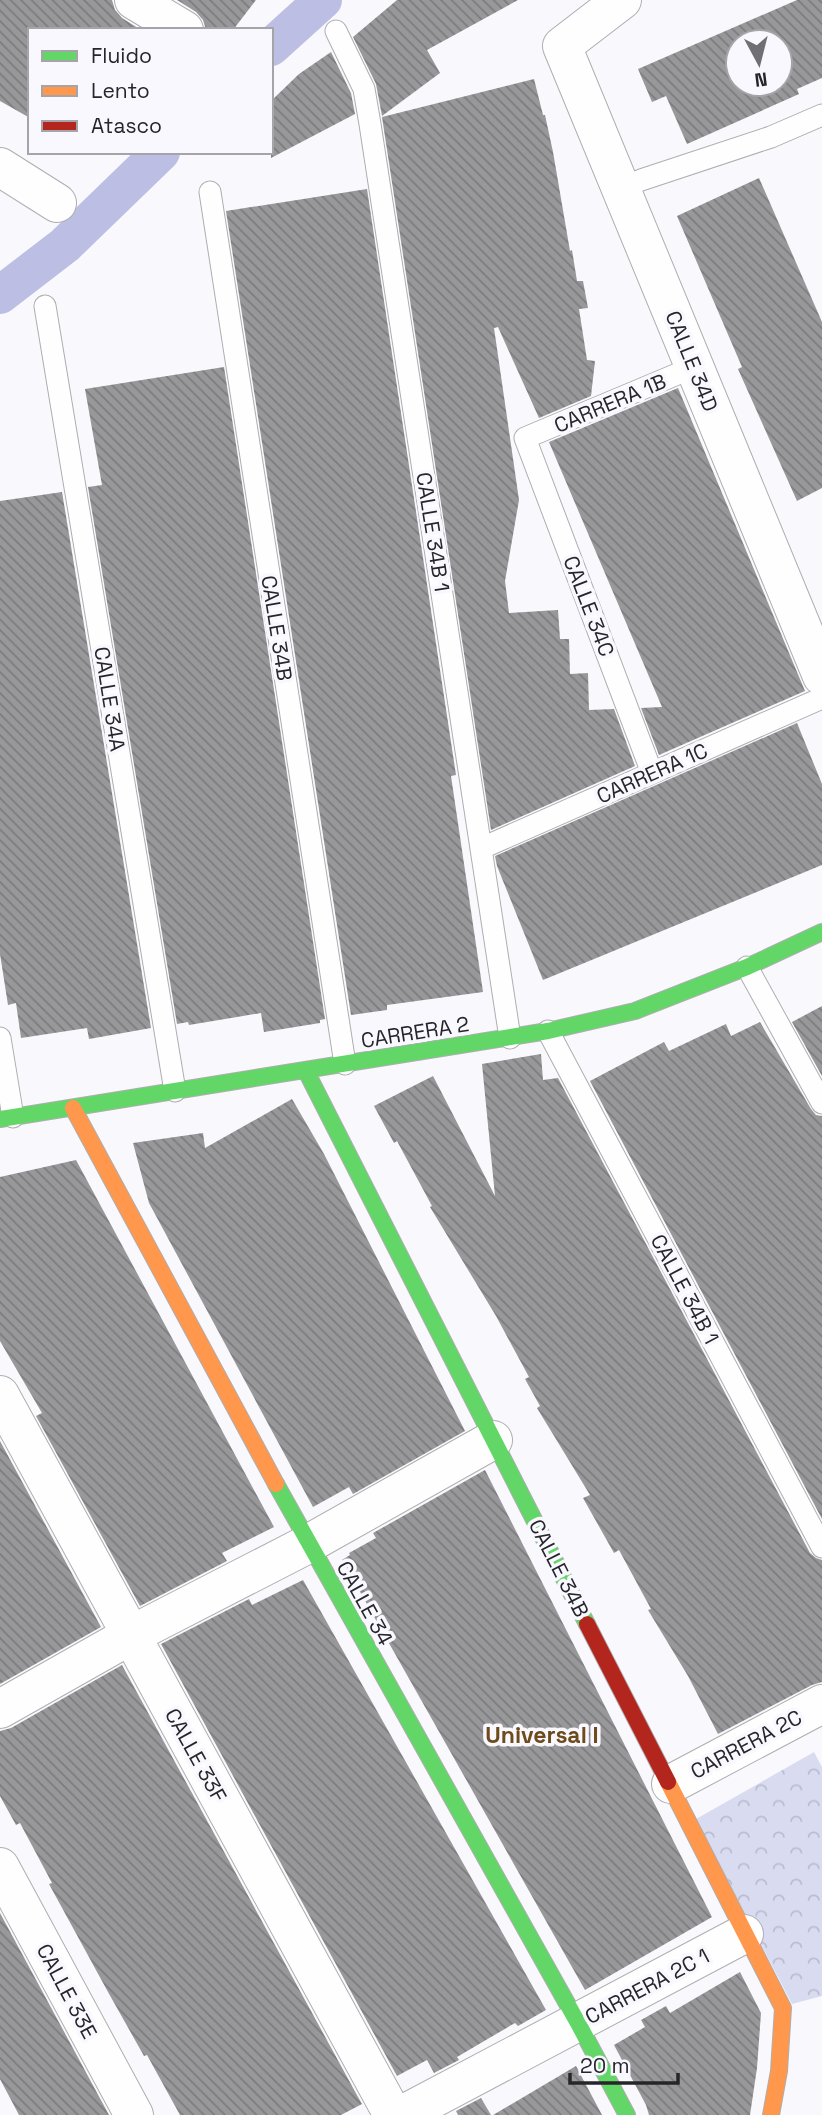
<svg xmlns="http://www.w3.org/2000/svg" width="822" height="2115" viewBox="0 0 822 2115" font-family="'Space Grotesk',sans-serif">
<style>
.park{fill:url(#park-crowns)}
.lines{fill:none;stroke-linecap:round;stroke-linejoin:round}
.canal{stroke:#bcbfe3;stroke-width:38}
.building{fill:url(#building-back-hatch);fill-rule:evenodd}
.lane-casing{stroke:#aeaeb1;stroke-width:23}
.street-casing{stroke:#aeaeb1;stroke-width:40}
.fast-casing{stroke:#aeaeb1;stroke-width:18}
.slow-casing{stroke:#aeaeb1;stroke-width:18}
.jam-casing{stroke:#aeaeb1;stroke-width:18}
.lane{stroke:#fefeff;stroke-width:21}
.street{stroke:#fefeff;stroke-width:38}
.fast{stroke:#63d668;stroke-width:16}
.slow{stroke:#ff974d;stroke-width:16}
.jam{stroke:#b3261e;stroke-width:16}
.labels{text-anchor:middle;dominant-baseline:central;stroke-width:7;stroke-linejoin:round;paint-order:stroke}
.street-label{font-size:21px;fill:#26262a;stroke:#f8f8fe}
.neighbourhood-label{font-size:23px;font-weight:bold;fill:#6f4b1b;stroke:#f8f8fe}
</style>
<defs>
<pattern id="park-crowns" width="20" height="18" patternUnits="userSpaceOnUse" patternTransform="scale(1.75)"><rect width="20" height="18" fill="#d9dbf1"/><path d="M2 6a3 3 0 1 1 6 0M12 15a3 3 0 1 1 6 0" fill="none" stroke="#babccf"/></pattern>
<pattern id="building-back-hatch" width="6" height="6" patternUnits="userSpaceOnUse" patternTransform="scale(1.75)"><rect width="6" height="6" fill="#98989b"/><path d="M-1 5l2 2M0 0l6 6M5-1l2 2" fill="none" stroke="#7c7c7f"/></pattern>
</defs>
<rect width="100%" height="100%" fill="#f9f9fd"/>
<!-- park -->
<path class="park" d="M 814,1752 L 822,1767 L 822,1996 L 792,2004 L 696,1819 Z"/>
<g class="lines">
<!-- canal -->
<path class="canal" d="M 271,47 L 323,0
M 0,295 L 65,245 L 161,152"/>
</g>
<!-- building -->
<path class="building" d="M 0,0 L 112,0 L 115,10 L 122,18 L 141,30 L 30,30 L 30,118 L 0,101 Z
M 177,0 L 256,0 L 233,30 L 206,30 L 203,20 L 196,12 Z
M 397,0 L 518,0 L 427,50 L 440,73 L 382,116 L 376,84 L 353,37 Z
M 797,0 L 822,0 L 822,78 L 797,89 L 799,94 L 687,144 L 666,96 L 652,102 L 638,69 ZM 738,42 L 780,42 L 780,84 L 738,84 Z
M 331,52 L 351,93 L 355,114 L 271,158 L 271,101 L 299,74 Z
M 534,79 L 543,115 L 545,115 L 553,152 L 570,251 L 572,250 L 577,281 L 583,281 L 588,308 L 579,309 L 587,360 L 595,361 L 591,396 L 539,418 L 498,327 L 494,328 L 519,500 L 505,581 L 509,613 L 558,610 L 560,639 L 569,639 L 570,674 L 588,673 L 589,710 L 614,709 L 635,766 L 491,830 L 382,117 Z
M 759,178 L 822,322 L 822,488 L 797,501 L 738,369 L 742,367 L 677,216 Z
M 367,189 L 456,775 L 451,776 L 483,992 L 387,1005 L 387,1010 L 351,1015 L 226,211 Z
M 224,367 L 325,1019 L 320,1020 L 320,1023 L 264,1032 L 261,1013 L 189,1025 L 188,1022 L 177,1024 L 88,487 L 102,485 L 85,389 Z
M 678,388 L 805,691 L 659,755 L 641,708 L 662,707 L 549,442 Z
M 62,492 L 151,1028 L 89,1039 L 87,1028 L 21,1038 L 16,1003 L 8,1005 L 0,954 L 0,501 Z
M 797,723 L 822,784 L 822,865 L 543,980 L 497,866 L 495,856 Z
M 822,1006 L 822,1076 L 792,1022 Z
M 760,1022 L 811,1109 L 816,1115 L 822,1116 L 822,1519 L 590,1081 L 664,1042 L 669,1051 L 726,1024 L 731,1036 Z
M 541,1054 L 543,1080 L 558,1078 L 810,1553 L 816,1558 L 822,1560 L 822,1682 L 812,1685 L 718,1734 L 688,1676 L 648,1610 L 651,1609 L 619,1550 L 614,1553 L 583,1498 L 590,1495 L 537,1408 L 540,1406 L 525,1379 L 529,1377 L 496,1316 L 430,1207 L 432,1206 L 397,1141 L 394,1143 L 374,1106 L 433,1076 L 495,1196 L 482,1064 Z
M 292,1099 L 324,1154 L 465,1431 L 353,1494 L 349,1487 L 313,1507 L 149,1203 L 133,1143 L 203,1133 L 205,1148 Z
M 76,1160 L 274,1527 L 222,1553 L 227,1561 L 140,1606 L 36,1416 L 42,1413 L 0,1341 L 0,1177 Z
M 0,1441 L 101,1627 L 0,1684 Z
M 485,1470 L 712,1917 L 585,1990 L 342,1560 L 350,1555 L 349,1553 L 376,1538 L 373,1533 Z
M 303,1580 L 546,2010 L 518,2026 L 515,2023 L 457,2057 L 459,2060 L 434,2073 L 427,2060 L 397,2076 L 161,1644 L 249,1599 L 252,1605 Z
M 122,1665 L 358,2097 L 362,2104 L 341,2115 L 180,2115 L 147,2055 L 144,2056 L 108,1992 L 49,1884 L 52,1883 L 20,1823 L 16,1825 L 0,1796 L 0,1731 L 11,1728 Z
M 0,1913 L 109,2115 L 19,2115 L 0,2079 Z
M 740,1972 L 761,2013 L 757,2068 L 750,2115 L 649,2115 L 646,2105 L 614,2045 L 645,2027 L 641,2020 L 666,2006 L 670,2013 Z
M 576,2066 L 602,2115 L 493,2115 Z
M 481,2098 L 491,2115 L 458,2115 L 456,2111 Z"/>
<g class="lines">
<!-- lane casing -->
<g class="lane-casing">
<path id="lane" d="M 336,31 L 364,89 L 370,124 L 510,1038
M 621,189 L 641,180 L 771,137 L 822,115
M 210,192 L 345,1064
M 45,306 L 175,1091
M 652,773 L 525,438 L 694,367
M 482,848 L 822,698
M 747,967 L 822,1103
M 548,1031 L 822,1547
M 0,1038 L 13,1117"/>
</g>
<!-- street casing -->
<g class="street-casing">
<path id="street" d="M 134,0 L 184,30
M 622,0 L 562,46 L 822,676
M 0,167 L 57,203
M 0,1395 L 393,2115
M 0,1709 L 131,1635 L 308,1544 L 493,1440
M 671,1784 L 822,1704
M 0,1867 L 134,2115
M 402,2115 L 744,1934"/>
</g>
<!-- fast casing -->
<g class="fast-casing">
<path id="fast" d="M 306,1071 L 587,1624
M 0,1119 L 548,1031 L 635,1011 L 747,967 L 822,932
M 276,1484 L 578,2023 L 627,2115"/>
</g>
<!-- slow casing -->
<g class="slow-casing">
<path id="slow" d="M 73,1108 L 276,1484
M 668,1782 L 783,2008 L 779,2071 L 771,2115"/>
</g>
<!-- jam casing -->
<g class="jam-casing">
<path id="jam" d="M 587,1624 L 668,1782"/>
</g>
<!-- lane -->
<use href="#lane" class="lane"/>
<!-- street -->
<use href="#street" class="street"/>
<!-- fast -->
<use href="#fast" class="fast"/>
<!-- slow -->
<use href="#slow" class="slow"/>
<!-- jam -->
<use href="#jam" class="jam"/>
</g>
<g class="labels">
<!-- street labels -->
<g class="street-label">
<text transform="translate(692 361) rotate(68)">CALLE 34D</text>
<text transform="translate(610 403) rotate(-23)">CARRERA 1B</text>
<text transform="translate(433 532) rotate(81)">CALLE 34B 1</text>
<text transform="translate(589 606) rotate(69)">CALLE 34C</text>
<text transform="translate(277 628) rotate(81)">CALLE 34B</text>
<text transform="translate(110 699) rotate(81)">CALLE 34A</text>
<text transform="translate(652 773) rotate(-24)">CARRERA 1C</text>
<text transform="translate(415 1032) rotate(-9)">CARRERA 2</text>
<text transform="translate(685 1289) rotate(62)">CALLE 34B 1</text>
<text transform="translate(559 1568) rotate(63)">CALLE 34B</text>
<text transform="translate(365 1603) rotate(61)">CALLE 34</text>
<text transform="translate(746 1744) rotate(-28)">CARRERA 2C</text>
<text transform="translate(196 1755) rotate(61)">CALLE 33F</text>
<text transform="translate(647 1986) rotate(-28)">CARRERA 2C 1</text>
<text transform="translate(67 1991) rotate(62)">CALLE 33E</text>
</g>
<!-- neighbourhood labels -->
<g class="neighbourhood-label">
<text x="542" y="1735">Universal I</text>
</g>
</g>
<!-- legend -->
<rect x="28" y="28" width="245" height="126" fill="#f8f8fe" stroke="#a4a4a9" stroke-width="2"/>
<rect x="42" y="51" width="35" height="10" fill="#63d668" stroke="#a4a4a9" stroke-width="2"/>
<text x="91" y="63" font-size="21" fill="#26262a">Fluido</text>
<rect x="42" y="86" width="35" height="10" fill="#ff974d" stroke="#a4a4a9" stroke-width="2"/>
<text x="91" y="98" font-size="21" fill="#26262a">Lento</text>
<rect x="42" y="121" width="35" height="10" fill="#b3261e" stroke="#a4a4a9" stroke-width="2"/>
<text x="91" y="133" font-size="21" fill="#26262a">Atasco</text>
<!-- north arrow -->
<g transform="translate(759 63) rotate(173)"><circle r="33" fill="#f8f8fe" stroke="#a4a4a9" stroke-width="2"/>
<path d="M0-5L12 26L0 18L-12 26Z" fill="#707074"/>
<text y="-10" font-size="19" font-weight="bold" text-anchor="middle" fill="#26262a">N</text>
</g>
<!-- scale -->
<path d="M570 2073v10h108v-10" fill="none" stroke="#26262a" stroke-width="3.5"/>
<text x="580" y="2073" font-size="21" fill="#26262a" stroke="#f8f8fe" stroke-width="5" paint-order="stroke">20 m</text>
</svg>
